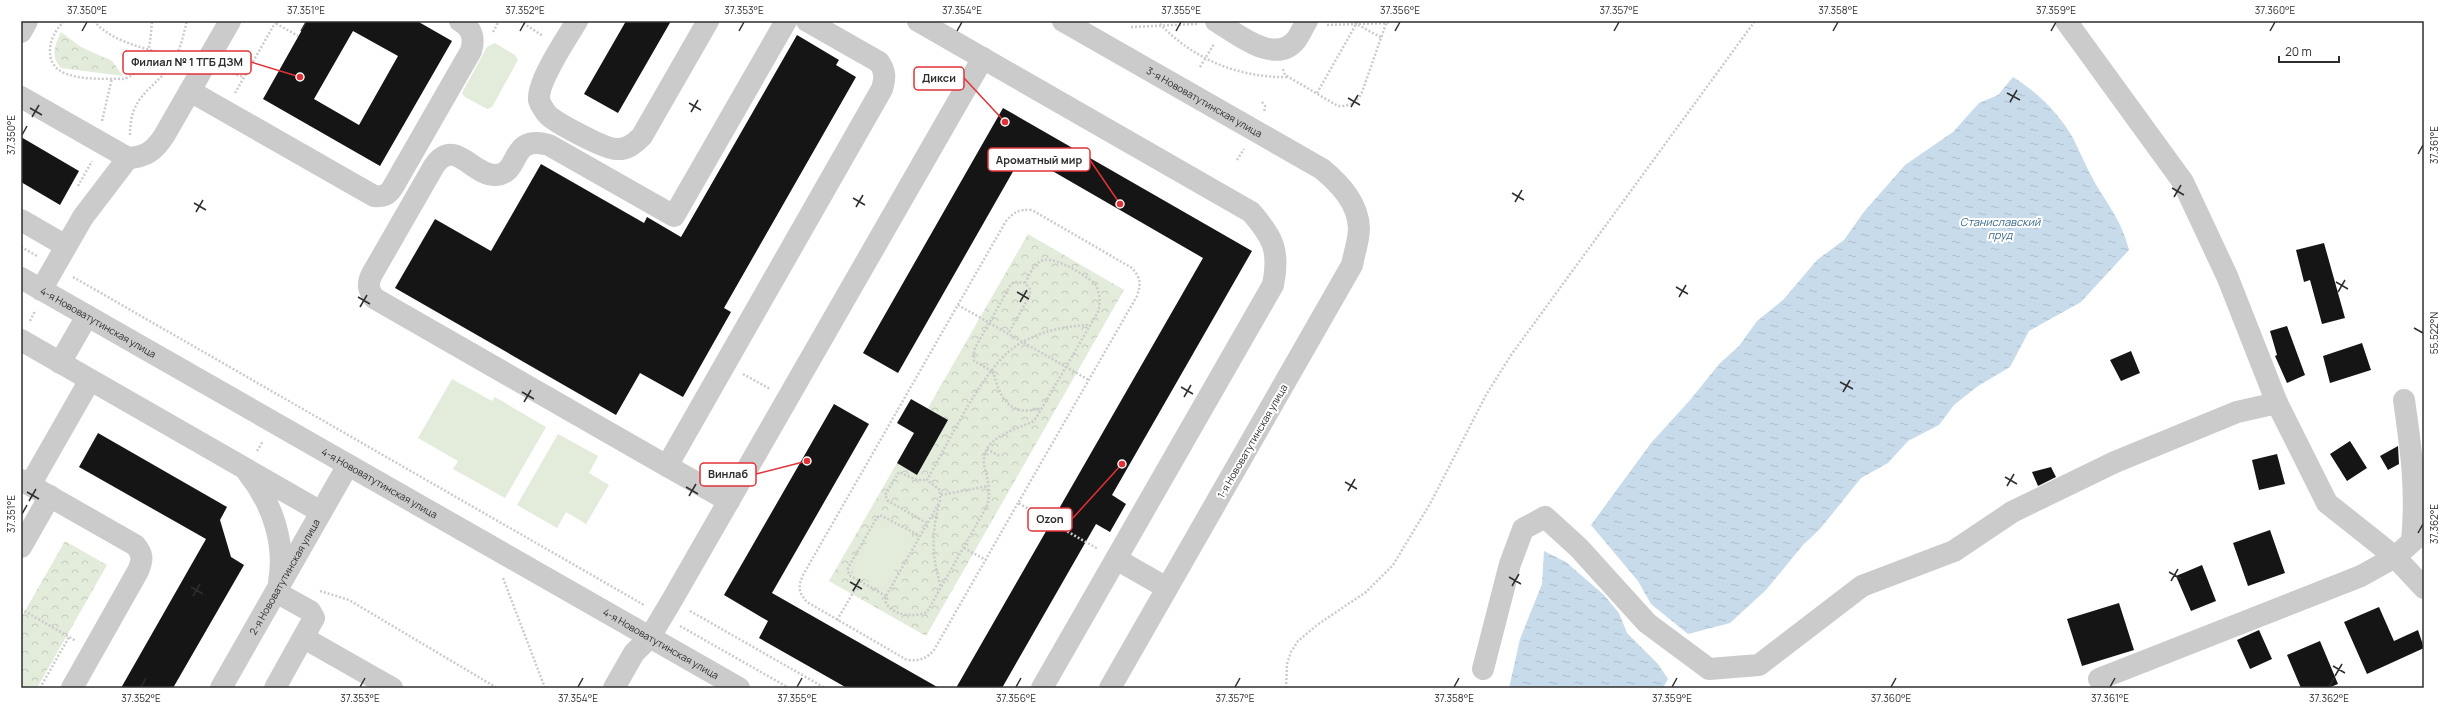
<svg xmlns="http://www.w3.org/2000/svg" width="2445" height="709" viewBox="0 0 2445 709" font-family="Manrope,sans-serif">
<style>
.forest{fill:url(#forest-crowns)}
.garden{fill:#e3ebdb}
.water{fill:url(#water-ripples)}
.building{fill:#151515;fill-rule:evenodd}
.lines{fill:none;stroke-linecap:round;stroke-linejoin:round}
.path{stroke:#cbcbcb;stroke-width:2.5;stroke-dasharray:2 2;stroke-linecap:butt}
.minor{stroke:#cbcbcb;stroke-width:22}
.ticks{fill:none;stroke:#2e2e2e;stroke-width:1.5}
.labels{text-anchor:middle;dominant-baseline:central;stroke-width:4;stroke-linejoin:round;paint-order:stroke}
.street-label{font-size:10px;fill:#2e2e2e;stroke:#fff}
.water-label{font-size:11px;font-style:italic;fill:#3d6b8e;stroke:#fff}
.leader{fill:none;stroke:#e23237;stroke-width:1.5}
.callout-dot{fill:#e23237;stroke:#fff;stroke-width:1.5}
.callout{fill:#fff;stroke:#e23237;stroke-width:1.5}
.callout-label{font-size:11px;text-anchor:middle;font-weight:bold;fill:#2e2e2e}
.neatline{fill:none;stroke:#2e2e2e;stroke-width:1.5}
.ticks-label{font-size:10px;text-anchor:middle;fill:#2e2e2e}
</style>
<defs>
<pattern id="forest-crowns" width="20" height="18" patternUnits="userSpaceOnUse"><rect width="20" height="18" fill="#e3ebdb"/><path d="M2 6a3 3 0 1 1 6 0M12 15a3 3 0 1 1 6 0" fill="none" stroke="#c3cabc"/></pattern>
<pattern id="water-ripples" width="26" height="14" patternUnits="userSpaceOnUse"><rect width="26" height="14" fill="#c8dbeb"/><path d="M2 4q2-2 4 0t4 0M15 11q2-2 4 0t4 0" fill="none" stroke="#acbcca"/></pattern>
</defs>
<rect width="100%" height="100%" fill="#fff"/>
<!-- forest -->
<path class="forest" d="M 61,32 L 81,47 L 112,61 L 123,76 L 61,68 C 50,56 55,45 61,32 Z
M 1028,234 L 1124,290 L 926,636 L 829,581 L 897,463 L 917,475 L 948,420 L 928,408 Z
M 65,541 L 107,565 L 37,688 L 21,688 L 21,618 Z"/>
<!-- garden -->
<path class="garden" d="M 495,43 L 515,55 L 518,60 L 492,107 L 487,109 L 465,97 L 462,93 L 487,47 Z
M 452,379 L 492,401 L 495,397 L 546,427 L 505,498 L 453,469 L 458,461 L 418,438 Z
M 558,434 L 598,456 L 589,473 L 609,485 L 586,524 L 566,512 L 557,528 L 517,505 Z
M 881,519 L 914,538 L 883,590 L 851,570 Z"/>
<!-- water -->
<path class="water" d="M 2013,77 C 2037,92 2060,114 2074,140 C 2081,154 2087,169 2095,183 C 2110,208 2122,222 2129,250 L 2081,302 L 2029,331 L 2010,367 L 1978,386 L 1954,405 L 1939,425 L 1908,441 L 1888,463 L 1861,478 L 1820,529 L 1803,545 L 1766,590 L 1730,623 L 1688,634 L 1651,604 L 1638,581 L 1591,525 L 1651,443 L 1691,399 L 1719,364 L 1739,346 L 1757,321 L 1783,300 L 1817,260 L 1844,240 L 1863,213 L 1905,165 L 1953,132 L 1979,103 L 1998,95 Z
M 1544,551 L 1566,562 L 1604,595 L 1619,613 L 1627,633 L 1658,664 L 1668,679 L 1663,688 L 1509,688 L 1520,639 L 1542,584 Z"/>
<!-- building -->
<path class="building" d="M 307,21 L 417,21 L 452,41 L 380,166 L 263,99 ZM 353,31 L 398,56 L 359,125 L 314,99 Z
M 626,21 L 671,21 L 618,113 L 584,94 Z
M 797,35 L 839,60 L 836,65 L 856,77 L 724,308 L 731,312 L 683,397 L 640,373 L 616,415 L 395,288 L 435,219 L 491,251 L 541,164 L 644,223 L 647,217 L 681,237 Z
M 1003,108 L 1252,251 L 1112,495 L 1126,504 L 1110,532 L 1096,524 L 1002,688 L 956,688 L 1203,258 L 1023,154 L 898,373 L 863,353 Z
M 21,137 L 79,171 L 60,205 L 21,182 Z
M 2324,243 L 2345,318 L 2322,324 L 2310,280 L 2304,282 L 2296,250 Z
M 2287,326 L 2305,375 L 2287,383 L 2275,356 L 2277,355 L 2270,331 Z
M 2362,343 L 2371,370 L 2330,383 L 2323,356 Z
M 2131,351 L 2140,373 L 2121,381 L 2110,360 Z
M 911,399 L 948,420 L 917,475 L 897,463 L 914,433 L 897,423 Z
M 834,404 L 869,424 L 772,593 L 939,688 L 847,688 L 759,638 L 768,621 L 724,595 Z
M 98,433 L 227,507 L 220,520 L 231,557 L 244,565 L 173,688 L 121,688 L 206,539 L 79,467 Z
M 2350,441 L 2367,468 L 2347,481 L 2330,454 Z
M 2398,446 L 2399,464 L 2388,470 L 2380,456 Z
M 2277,454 L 2285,484 L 2259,490 L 2252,460 Z
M 2051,467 L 2056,477 L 2038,486 L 2032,472 Z
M 2270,530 L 2285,573 L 2248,586 L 2233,543 Z
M 2202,565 L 2216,601 L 2191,611 L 2176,576 Z
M 2119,603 L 2134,650 L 2082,666 L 2067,619 Z
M 2379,607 L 2394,641 L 2418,630 L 2424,648 L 2367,674 L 2344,622 Z
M 2259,630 L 2272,659 L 2250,669 L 2237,640 Z
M 2320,641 L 2338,684 L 2328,688 L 2301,688 L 2287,655 Z"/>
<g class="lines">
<!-- path -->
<path class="path" d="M 64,21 C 56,30 50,39 50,51 C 49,84 101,78 124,79 C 149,69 150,45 152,21
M 94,21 C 114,45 155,50 184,59
M 277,21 L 275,23 L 298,36
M 520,21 L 543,36
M 1157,21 C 1191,58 1237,78 1288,77
M 1351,21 L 1382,38
M 1327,25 L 1387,23 L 1389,21
M 1131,27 L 1197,24
M 493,32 L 499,21
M 1200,67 L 1214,44
M 1283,69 L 1285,75 L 1338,106 C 1348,107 1358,102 1362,92 L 1387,21
M 225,71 L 244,77
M 235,93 L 275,23
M 1317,93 L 1358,21
M 1262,102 L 1265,106 L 1264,113
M 102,121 L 112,78
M 130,135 C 130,95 151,92 171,65 C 180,52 183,36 187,21
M 1237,160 L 1244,149
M 78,186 L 92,161
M 21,247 L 37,256
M 73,277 L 644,605
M 1025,283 C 1029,276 1032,267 1039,262 C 1051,253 1083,274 1094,283 C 1100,290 1101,304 1098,312 L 1036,418 L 1032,422 C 1011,431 977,440 985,469 C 988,481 991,494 987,506 L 927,612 C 914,618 890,616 885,600 L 886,596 L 940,501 L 940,490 L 927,480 C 948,443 978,380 1007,353 C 1030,333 1061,326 1090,325
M 958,305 L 1089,380
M 30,321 L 35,311
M 992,371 L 974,361 L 974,350 L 1011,284 L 1015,282 L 1025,283 L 1030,289 L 1030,295 L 1008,334
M 993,371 C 1000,398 1009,418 1042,408
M 743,374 L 770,389
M 987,449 L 1001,457
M 257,451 L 263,441
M 941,495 L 988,486
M 1018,503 L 934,650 C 926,659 920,661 907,660 L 807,602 C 798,592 798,587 803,575 L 1006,221 C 1014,212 1019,209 1032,210 L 1132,268 C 1141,278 1141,284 1137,296 L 1018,503 L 1098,549
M 939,505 C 931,534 932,558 941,587
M 927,523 L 888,501 L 885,495 L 899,472 L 917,480 L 927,480
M 964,548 L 986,560
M 503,578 L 545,688
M 320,591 L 349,600 L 497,688
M 886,596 L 849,575 L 848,568 L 876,519 L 880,515 L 920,536
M 21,609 L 76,641
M 690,611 L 825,688
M 837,620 L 860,581
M 680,626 L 789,688
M 40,688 L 69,637
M 1286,688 L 1287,664 L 1291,652 L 1298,641 L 1317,625 L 1366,592 L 1393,565 L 1431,502 L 1486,395 L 1511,355 L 1755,21"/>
<!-- minor -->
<g class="minor">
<path d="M 577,21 C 567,38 537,81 539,100 C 540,104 545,112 548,115 C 556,123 605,149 616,149 C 627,150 634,144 642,136 L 708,21"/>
<path d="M 786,21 L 674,216 L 549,145 C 508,134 522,173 496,175 C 472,176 455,136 434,166 L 372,274 C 367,284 368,289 374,298 L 667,466 L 882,89 C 885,78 886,72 879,62 L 807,21"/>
<path d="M 918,21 L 1251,212 C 1273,237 1280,251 1273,285 L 1042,688"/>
<path id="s1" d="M 1063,21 L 1322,169 C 1340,184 1358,203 1359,228 C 1359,240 1354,254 1352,265 L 1110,688"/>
<path d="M 1216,21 C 1236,33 1275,66 1296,40 C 1300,35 1303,27 1307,21"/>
<path d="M 2066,21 L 2183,182 L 2227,276 L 2277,403 L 2327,503 L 2395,557 L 2424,588"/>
<path d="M 21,32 L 27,21"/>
<path d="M 190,91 L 374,196 C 384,197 388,195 393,187 L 471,51 C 475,38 472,28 460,21"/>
<path d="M 21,97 L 128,158 C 146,157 154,151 164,136 L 230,21"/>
<path d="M 21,220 L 66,246"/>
<path id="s2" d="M 21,278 L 739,688"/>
<path d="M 41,290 L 83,217 L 128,158"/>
<path d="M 21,340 L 321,512"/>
<path d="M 60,363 L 87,316"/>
<path d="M 2404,400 C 2411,449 2417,490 2412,541"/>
<path d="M 667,466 L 729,501"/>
<path d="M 248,473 C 272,503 286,543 279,582"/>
<path d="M 21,480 L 135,545 C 143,554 143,559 138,571 L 72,688"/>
<path d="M 30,485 L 90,380"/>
<path d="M 21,547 L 50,496"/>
<path d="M 1116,559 L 1167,588"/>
<path d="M 304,638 L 392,688"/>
<path d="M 1483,669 L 1510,564 L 1523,529 L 1545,517 L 1579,548 L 1647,623 L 1709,669 L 1759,665 L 1862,586 L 1954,551 L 2012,512 L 2115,462 L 2237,412 L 2277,403"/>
<path d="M 2099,679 L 2361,576 L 2395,557 L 2424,531"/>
<path id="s3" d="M 221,688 L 348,465"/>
<path d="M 275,688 L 314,618 L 310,611 L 276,592"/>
<path d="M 614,688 L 634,653 L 650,637 L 672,600 L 983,58"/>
</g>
</g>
<!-- ticks -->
<path class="ticks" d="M 82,31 L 87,22M 301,31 L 306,22M 520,31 L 525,22M 739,31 L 744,22M 957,31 L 962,22M 1176,31 L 1181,22M 1395,31 L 1400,22M 1614,31 L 1619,22M 1833,31 L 1838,22M 2051,31 L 2056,22M 2270,31 L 2275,22M 2007,93 L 2020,100M 1348,98 L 1360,105M 2010,102 L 2017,90M 689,103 L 701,110M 1351,107 L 1358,95M 30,108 L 42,115M 691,112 L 698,100M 32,117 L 39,105M 22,135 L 27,126M 2418,154 L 2423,145M 2172,188 L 2184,195M 1512,193 L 1524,200M 2174,197 L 2181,185M 853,198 L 865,205M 1515,202 L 1522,190M 194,203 L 206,210M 856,207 L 863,195M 196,212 L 203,200M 2336,282 L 2348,289M 1676,287 L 1688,294M 1017,292 L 1029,299M 2338,292 L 2345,280M 358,297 L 370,304M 1679,297 L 1686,285M 1020,302 L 1027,290M 360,307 L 367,295M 2414,328 L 2423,333M 1840,382 L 1853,389M 1181,387 L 1193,394M 522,392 L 534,399M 1843,392 L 1850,380M 1184,397 L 1191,385M 524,402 L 531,390M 2005,477 L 2017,484M 1345,482 L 1357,489M 2007,486 L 2014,474M 686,487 L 698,494M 1348,491 L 1355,479M 27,492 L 39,499M 689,496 L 696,484M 29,501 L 36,489M 22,514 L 27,505M 2418,533 L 2423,524M 2169,572 L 2181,579M 1509,577 L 1521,584M 2171,581 L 2178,569M 850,582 L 862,589M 1512,586 L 1519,574M 191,587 L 203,594M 853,591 L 860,579M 193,596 L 200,584M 2333,666 L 2345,673M 2335,676 L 2342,664M 141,687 L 146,678M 360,687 L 365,678M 578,687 L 583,678M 797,687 L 802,678M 1016,687 L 1021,678M 1235,687 L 1240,678M 1454,687 L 1459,678M 1672,687 L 1677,678M 1891,687 L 1896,678M 2110,687 L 2115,678M 2329,687 L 2334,678"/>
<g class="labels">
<!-- street labels -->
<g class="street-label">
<text stroke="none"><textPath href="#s1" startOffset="163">3-я Нововатутинская улица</textPath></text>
<text stroke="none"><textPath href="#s2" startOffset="89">4-я Нововатутинская улица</textPath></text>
<text transform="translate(1252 441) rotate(-60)">1-я Нововатутинская улица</text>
<text stroke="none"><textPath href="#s2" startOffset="413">4-я Нововатутинская улица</textPath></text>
<text stroke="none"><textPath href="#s3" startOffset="128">2-я Нововатутинская улица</textPath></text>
<text stroke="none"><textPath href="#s2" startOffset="737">4-я Нововатутинская улица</textPath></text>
</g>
<!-- water labels -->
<g class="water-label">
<text x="2000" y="221">Станиславский<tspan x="2000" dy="13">пруд</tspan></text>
</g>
</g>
<!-- callouts -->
<path class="leader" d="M300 77L251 62M1005 122L964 78M1120 204L1090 160M807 461L756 474M1122 464L1072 519"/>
<g class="callout-dot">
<circle cx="300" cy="77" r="4"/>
<circle cx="1005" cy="122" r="4"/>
<circle cx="1120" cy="204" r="4"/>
<circle cx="807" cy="461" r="4"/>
<circle cx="1122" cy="464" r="4"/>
</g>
<g class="callout">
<rect x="123" y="51" width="128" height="23" rx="4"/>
<rect x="914" y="67" width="50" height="23" rx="4"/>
<rect x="988" y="148" width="102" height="23" rx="4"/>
<rect x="700" y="463" width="56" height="23" rx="4"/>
<rect x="1028" y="508" width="44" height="23" rx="4"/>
</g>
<g class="callout-label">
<text x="187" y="66">Филиал № 1 ТГБ ДЗМ</text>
<text x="939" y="82">Дикси</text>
<text x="1039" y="164">Ароматный мир</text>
<text x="728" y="478">Винлаб</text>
<text x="1050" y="523">Ozon</text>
</g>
<!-- border -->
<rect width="2445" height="709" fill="none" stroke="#ffffff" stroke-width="44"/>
<!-- scale -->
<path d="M2279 56v6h60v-6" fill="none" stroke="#2e2e2e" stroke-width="2"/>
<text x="2285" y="56" font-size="12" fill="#2e2e2e" stroke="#ffffff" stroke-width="3" paint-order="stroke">20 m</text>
<rect x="22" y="22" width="2401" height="665" class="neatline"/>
<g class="ticks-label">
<text x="87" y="14">37.350°E</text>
<text x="306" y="14">37.351°E</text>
<text x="525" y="14">37.352°E</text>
<text x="744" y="14">37.353°E</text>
<text x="962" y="14">37.354°E</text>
<text x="1181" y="14">37.355°E</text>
<text x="1400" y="14">37.356°E</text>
<text x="1619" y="14">37.357°E</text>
<text x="1838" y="14">37.358°E</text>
<text x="2056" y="14">37.359°E</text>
<text x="2275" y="14">37.360°E</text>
<text transform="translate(11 135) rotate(-90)" y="4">37.350°E</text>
<text transform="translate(2434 145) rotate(-90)" y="4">37.361°E</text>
<text transform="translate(2434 333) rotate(-90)" y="4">55.522°N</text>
<text transform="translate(11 514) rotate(-90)" y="4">37.351°E</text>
<text transform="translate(2434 524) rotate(-90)" y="4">37.362°E</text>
<text x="141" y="702">37.352°E</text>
<text x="360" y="702">37.353°E</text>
<text x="578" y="702">37.354°E</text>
<text x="797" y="702">37.355°E</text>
<text x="1016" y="702">37.356°E</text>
<text x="1235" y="702">37.357°E</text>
<text x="1454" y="702">37.358°E</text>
<text x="1672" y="702">37.359°E</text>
<text x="1891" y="702">37.360°E</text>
<text x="2110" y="702">37.361°E</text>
<text x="2329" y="702">37.362°E</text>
</g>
</svg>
